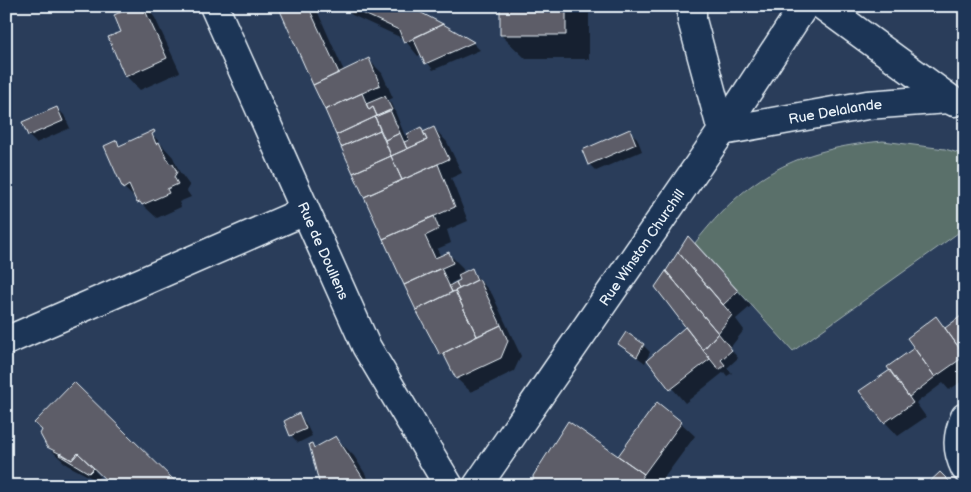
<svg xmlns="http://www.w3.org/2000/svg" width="971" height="492" viewBox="0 0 971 492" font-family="'Balsamiq Sans',sans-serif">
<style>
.green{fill:#5a6f6b;stroke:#a1b0b2}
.shadow{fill:#0007;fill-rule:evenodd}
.building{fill:#5d5d68;stroke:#e8f1f8}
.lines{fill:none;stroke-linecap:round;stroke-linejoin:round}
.minor-casing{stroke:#e8f1f8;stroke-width:31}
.minor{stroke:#1d3557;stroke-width:28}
.labels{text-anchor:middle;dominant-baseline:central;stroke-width:4;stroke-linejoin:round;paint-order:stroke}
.street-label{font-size:14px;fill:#e8f1f8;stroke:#1d3557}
</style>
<rect width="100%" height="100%" fill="#2a3d5a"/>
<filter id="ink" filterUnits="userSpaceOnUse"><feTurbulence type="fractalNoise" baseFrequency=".02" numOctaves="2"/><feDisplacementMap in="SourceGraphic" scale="10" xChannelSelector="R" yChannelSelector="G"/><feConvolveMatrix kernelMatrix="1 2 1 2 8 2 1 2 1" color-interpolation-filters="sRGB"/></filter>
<g filter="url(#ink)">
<!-- green -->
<path class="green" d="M 883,141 L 945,149 L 965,155 L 965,228 L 793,351 L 695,243 C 748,175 797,149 883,141 Z"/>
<!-- shadow -->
<path class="shadow" d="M 118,6 L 146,6 L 155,18 L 180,72 L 140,90 L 126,76 L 122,13 Z
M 279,6 L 315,6 L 344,71 L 369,60 L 382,73 L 393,98 L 388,100 L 392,104 L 405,136 L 421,129 L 425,133 L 434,128 L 447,142 L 462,173 L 451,178 L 468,221 L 447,230 L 451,243 L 437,249 L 441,257 L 448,253 L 462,267 L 464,273 L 471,270 L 492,294 L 521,356 L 514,371 L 471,392 L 457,379 L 449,362 L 441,354 L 417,310 ZM 462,278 L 462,280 L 452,286 L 451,283 Z
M 344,6 L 405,6 L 473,43 L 480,50 L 433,70 L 422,54 L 418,56 L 404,39 L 352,15 Z
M 501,6 L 589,6 L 589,59 L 526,59 L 501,35 Z
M 57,108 L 64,115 L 70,128 L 36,143 L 29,136 L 24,123 Z
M 629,131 L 637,138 L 642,151 L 596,171 L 589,164 Z
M 151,133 L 173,157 L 179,171 L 190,186 L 187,191 L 191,197 L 179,202 L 181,207 L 157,218 L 124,188 L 117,142 L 121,146 Z
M 701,251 L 751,306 L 736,319 L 744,330 L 730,348 L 738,358 L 727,368 L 732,373 L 727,376 L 724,372 L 685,403 L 648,360 L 687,328 Z
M 965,315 L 965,379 L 949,390 L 943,383 L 916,403 L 926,417 L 898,436 L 885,422 L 891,370 L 889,367 L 916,348 L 936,318 L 946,328 Z
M 620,344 L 643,345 L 650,352 L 645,363 Z
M 298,415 L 305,422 L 312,436 L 298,443 L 291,435 L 285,422 Z
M 681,423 L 695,436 L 658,486 L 535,486 L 618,458 Z
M 336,438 L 354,456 L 373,486 L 322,486 L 311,444 L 316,449 Z
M 48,447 L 97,469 L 95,471 L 100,476 L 96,480 L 67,465 Z"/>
<!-- building -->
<path class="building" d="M 116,6 L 133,6 L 119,13 Z
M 133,6 L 143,6 L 167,58 L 125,77 L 108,37 L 121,32 L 114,15 Z
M 278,6 L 308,6 L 339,73 L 313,85 Z
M 347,6 L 408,6 L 443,24 L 404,43 L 399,30 Z
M 500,6 L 566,6 L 566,35 L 500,35 Z
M 443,24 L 474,42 L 425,64 L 413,38 Z
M 369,58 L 380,85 L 325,110 L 313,85 Z
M 362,93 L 369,110 L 373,107 L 377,116 L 336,135 L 325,110 Z
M 385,96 L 392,110 L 377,116 L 373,107 L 369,110 L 366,104 Z
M 57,107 L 63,121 L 28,136 L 22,122 Z
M 390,110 L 400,133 L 385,140 L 375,117 Z
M 375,117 L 380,130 L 341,147 L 336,135 Z
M 421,127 L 427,140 L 407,149 L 404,142 L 409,140 L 407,134 Z
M 434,127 L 449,159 L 402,180 L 391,156 L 427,140 L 423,132 Z
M 630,129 L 636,144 L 588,165 L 582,150 Z
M 154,130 L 155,132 L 152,134 L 156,144 L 159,142 L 169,163 L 173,164 L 177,172 L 174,177 L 178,184 L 167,189 L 169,193 L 142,205 L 140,202 L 137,203 L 129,185 L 123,189 L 104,146 L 117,140 L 119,146 Z
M 380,130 L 391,156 L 353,173 L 341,147 Z
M 400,133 L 407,149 L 391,156 L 385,140 Z
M 391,156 L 402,180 L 364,197 L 353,173 Z
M 438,164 L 455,207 L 383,239 L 364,197 Z
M 434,216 L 439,229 L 425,236 L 435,258 L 449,252 L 453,263 L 404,285 L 383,239 Z
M 688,236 L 738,291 L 723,305 L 678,252 Z
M 678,252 L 732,315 L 718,333 L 666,271 Z
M 441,268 L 452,292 L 416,310 L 404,285 Z
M 472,268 L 477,280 L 459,289 L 456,282 L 460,280 L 458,275 Z
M 666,271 L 718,333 L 703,350 L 655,287 Z
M 479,279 L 501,325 L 477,336 L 455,291 Z
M 456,282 L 459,289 L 452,292 L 449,286 Z
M 455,291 L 477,336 L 440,355 L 416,310 Z
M 965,313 L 965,356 L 945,328 Z
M 936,316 L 965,356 L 935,377 L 907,338 Z
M 501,325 L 508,341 L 501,358 L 456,379 L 443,353 Z
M 685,327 L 710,359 L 670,390 L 647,360 Z
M 626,332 L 644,344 L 637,357 L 618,344 Z
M 718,333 L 732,350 L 721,360 L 725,365 L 719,370 L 703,350 Z
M 914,348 L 935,377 L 909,397 L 887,367 Z
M 890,370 L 913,403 L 884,423 L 859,391 Z
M 74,382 L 180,486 L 112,486 L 78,453 L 72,460 L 47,447 L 40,434 L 42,430 L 34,423 Z
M 657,402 L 682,422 L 644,474 L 618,456 Z
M 299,413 L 306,429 L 290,436 L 284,421 Z
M 568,421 L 644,474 L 635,486 L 534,486 L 533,476 Z
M 336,436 L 365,481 L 357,483 L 357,486 L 320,486 L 309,444 L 312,443 L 314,448 Z
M 61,453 L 72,460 L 78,453 L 94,468 L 89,473 L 59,455 Z
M 940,472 L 950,482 L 946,486 L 925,486 Z"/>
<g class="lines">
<!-- minor casing -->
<g class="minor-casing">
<g id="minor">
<path id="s1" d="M 214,6 L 366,346 L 449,486"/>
<path d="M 692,6 L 692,20 L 722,131"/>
<path d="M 823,6 L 954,102"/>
<path id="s2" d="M 722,131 L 867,105 L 948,99"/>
<path d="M 6,341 L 305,211"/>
<path d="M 965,417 C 957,436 956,449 965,468"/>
<path id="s3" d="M 477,486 L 722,131 L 804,6"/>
</g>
</g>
<!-- minor -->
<use href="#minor" class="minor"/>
</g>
</g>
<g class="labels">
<!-- street labels -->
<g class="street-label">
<text stroke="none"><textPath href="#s2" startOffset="115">Rue Delalande</textPath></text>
<text stroke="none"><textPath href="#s3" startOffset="290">Rue Winston Churchill</textPath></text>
<text stroke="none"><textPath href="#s1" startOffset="268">Rue de Doullens</textPath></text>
</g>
</g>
<!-- margin -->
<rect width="971" height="492" fill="none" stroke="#1d3557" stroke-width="25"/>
<rect x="12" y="12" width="946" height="467" fill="none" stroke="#e8f1f8" stroke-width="2" filter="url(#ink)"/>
</svg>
